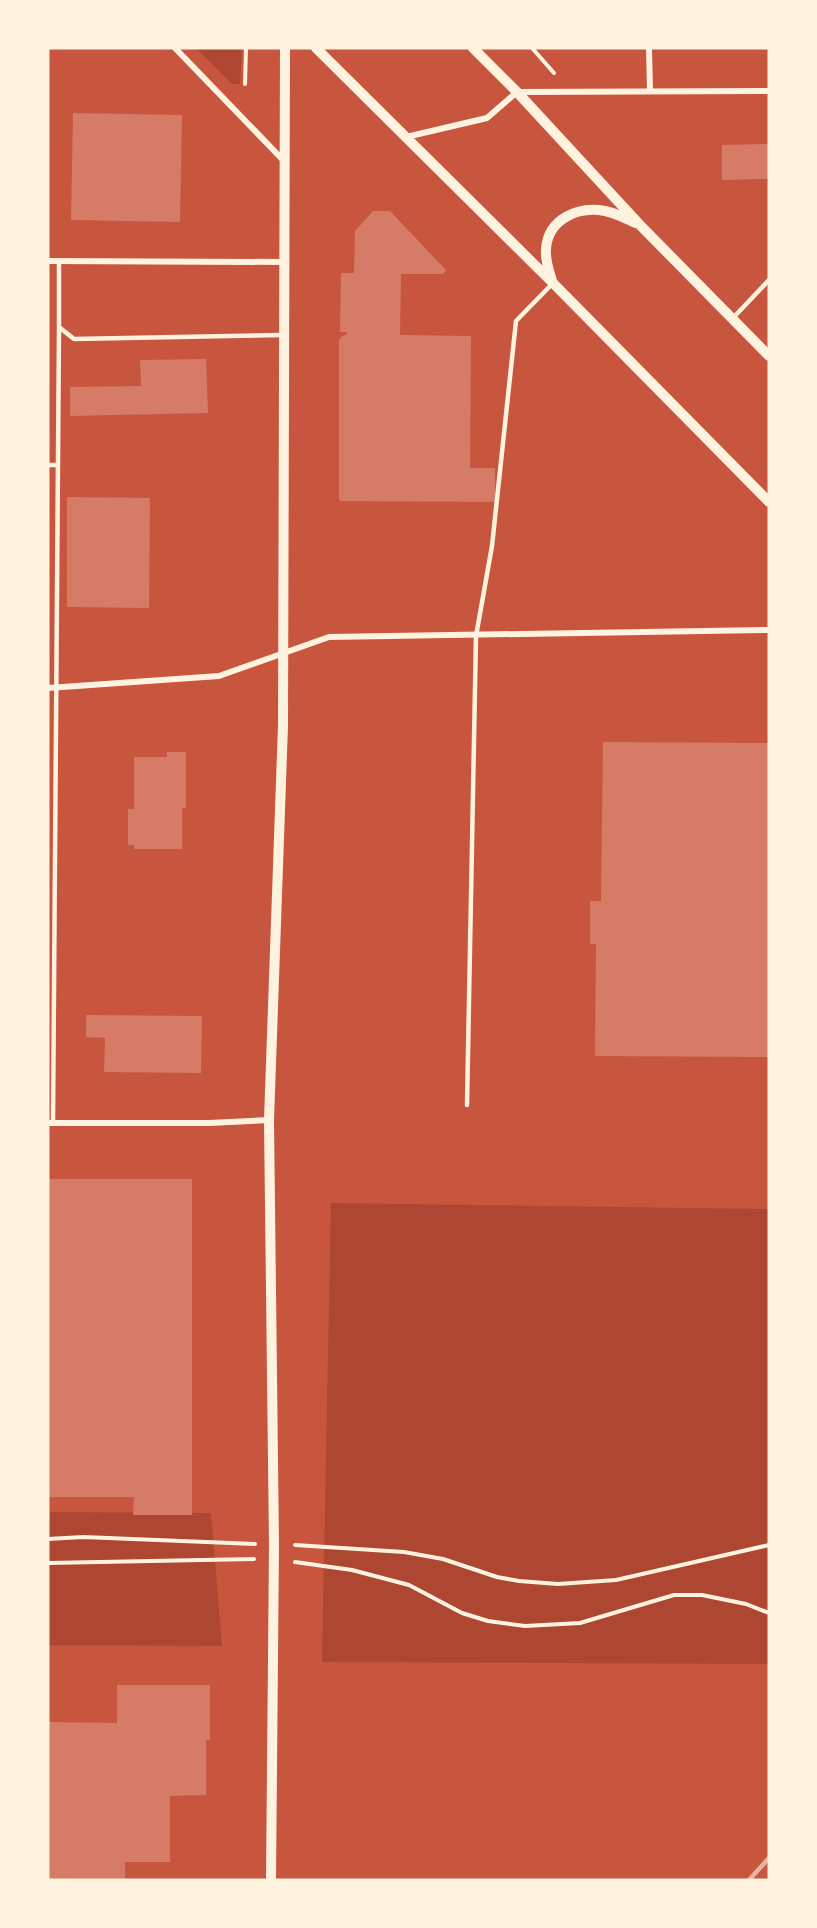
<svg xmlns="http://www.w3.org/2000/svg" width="817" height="1928" viewBox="0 0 817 1928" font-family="'Source Sans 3',sans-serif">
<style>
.green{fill:#ae4732}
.building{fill:#d67c66}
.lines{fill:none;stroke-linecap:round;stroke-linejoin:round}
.path{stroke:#fff3e0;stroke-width:4}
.service{stroke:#fff3e0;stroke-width:4.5}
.minor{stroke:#fff3e0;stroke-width:6}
.tertiary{stroke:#fff3e0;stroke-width:10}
.rail{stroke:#e9b49f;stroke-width:4.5}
</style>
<rect width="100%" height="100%" fill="#c8553d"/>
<!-- green -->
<path class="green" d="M 196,48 L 242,48 L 240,84 L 232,84 Z
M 331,1203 L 769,1209 L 769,1664 L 322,1662 Z
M 48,1512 L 211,1513 L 222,1646 L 48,1645 Z"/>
<!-- building -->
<path class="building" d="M 73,113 L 182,115 L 180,222 L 71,220 Z
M 769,144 L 769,179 L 722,180 L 722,145 Z
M 373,211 L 390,211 L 446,270 L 443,274 L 401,274 L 400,335 L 471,336 L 470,468 L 495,468 L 495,502 L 341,501 L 339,499 L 339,341 L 341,337 L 347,334 L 347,332 L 340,332 L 341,273 L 354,273 L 355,231 Z
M 206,359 L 208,413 L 70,416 L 70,387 L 141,386 L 140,360 Z
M 67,497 L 150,498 L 149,608 L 67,607 Z
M 603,742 L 769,743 L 769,1057 L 595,1056 L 596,944 L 590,944 L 590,901 L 601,901 Z
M 167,752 L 186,752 L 186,808 L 182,808 L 182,849 L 134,849 L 134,845 L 128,845 L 128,809 L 134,809 L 134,757 L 167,757 Z
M 86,1015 L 202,1016 L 201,1073 L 104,1072 L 105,1038 L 86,1037 Z
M 48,1179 L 192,1179 L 192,1515 L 133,1515 L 134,1497 L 48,1497 Z
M 117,1685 L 210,1685 L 210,1740 L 206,1740 L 206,1795 L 170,1796 L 170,1862 L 125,1862 L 125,1880 L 48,1880 L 48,1722 L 117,1723 Z"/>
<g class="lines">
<!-- path -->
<path class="path" d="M 532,48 L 554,73
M 245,84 L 246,48
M 48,1539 L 83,1537 L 255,1544
M 295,1545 L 404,1552 L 443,1559 L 497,1577 L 519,1581 L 558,1584 L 616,1580 L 769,1545
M 295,1562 L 352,1570 L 409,1585 L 462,1613 L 488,1621 L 525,1626 L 580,1623 L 674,1595 L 702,1595 L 746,1604 L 769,1613
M 48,1563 L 254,1559"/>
<!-- service -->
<path class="service" d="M 59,261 L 59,327 L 74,339 L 283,335
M 733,318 L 769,280
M 48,465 L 57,465
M 467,1105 L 476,636 L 492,546 L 516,321 L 553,283
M 53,1124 L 59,327"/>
<!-- minor -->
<path class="minor" d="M 175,48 L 284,161
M 649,48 L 650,91
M 406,137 L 487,118 L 517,92 L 769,91
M 48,261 L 284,262
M 48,688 L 219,676 L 329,637 L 769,630
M 48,1123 L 209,1123 L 269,1120"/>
<!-- tertiary -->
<path class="tertiary" d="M 316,48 L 553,283 L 769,502
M 473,48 L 517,92 L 639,224 L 769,356
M 552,281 C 549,271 545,260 546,249 C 548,219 578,206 605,211 C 616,213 626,219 636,223
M 271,1880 L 274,1545 L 269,1120 L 283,725 L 285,48"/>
<!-- rail -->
<path class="rail" d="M 749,1880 L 769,1858"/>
</g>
<!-- border -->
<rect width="817" height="1928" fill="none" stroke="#fff3e0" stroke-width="99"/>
</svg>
